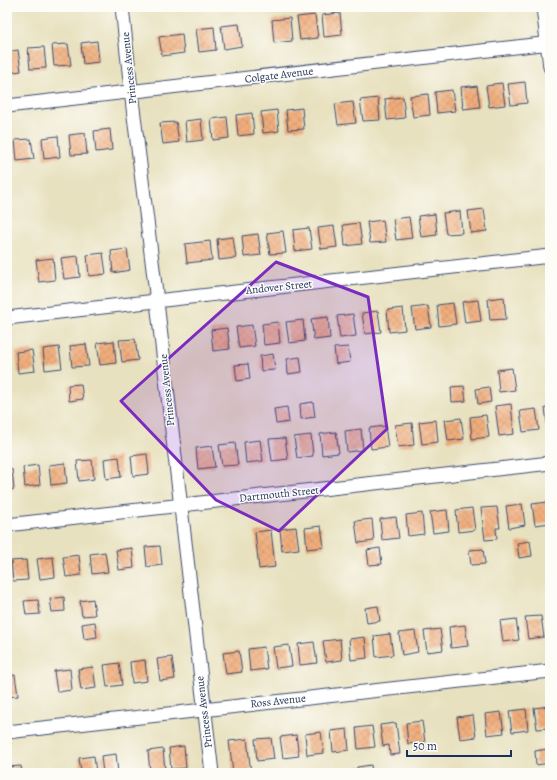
<svg xmlns="http://www.w3.org/2000/svg" width="557" height="780" viewBox="0 0 557 780" font-family="Alegreya,serif">
<style>
.building{fill:url(#building-cross-hatch)}
.lines{fill:none;stroke-linecap:round;stroke-linejoin:round}
.street-casing{stroke:#3a4a6d;stroke-width:15}
.street{stroke:#fff;stroke-width:13}
.marked{fill:#7b2cbf;fill-opacity:0.2;stroke:#7b2cbf;stroke-width:3;stroke-linejoin:round}
.labels{text-anchor:middle;dominant-baseline:central;stroke-width:3;stroke-linejoin:round;paint-order:stroke}
.street-label{font-size:11px;fill:#1b2f5e;stroke:#fdfcf7}
</style>
<defs>
<pattern id="building-cross-hatch" width="8" height="8" patternUnits="userSpaceOnUse"><rect width="8" height="8" fill="#f1ad7b"/><path d="M0 0l8 8M0 8l8-8" fill="none" stroke="#ce956d"/></pattern>
</defs>
<rect width="100%" height="100%" fill="#fdfcf7"/>
<filter id="ink" filterUnits="userSpaceOnUse"><feTurbulence type="fractalNoise" baseFrequency=".025" numOctaves="2"/><feDisplacementMap in="SourceGraphic" scale="8" xChannelSelector="R" yChannelSelector="G"/><feConvolveMatrix kernelMatrix="1 2 1 2 8 2 1 2 1" color-interpolation-filters="sRGB"/></filter>
<filter id="wash" filterUnits="userSpaceOnUse"><feTurbulence type="fractalNoise" baseFrequency=".012" numOctaves="4" result="noise"/><feDisplacementMap in="SourceGraphic" scale="16" xChannelSelector="R" yChannelSelector="G"/><feGaussianBlur stdDeviation="0.9" result="paint"/><feColorMatrix in="noise" values="0 0 0 0 0 0 0 0 0 0 0 0 0 0 0 0 0 1.4 0 .05"/><feComposite in="paint" operator="in"/></filter>
<g filter="url(#wash)">
<rect width="100%" height="100%" fill="#e8e1bf"/>
<g id="blocks">
<!-- building -->
<path class="building" d="M 340,13 L 342,35 L 324,37 L 322,15 Z
M 315,15 L 318,38 L 300,40 L 297,17 Z
M 290,18 L 292,41 L 274,43 L 272,20 Z
M 239,24 L 242,46 L 224,49 L 221,26 Z
M 214,27 L 216,50 L 199,52 L 196,29 Z
M 182,34 L 184,53 L 162,56 L 159,37 Z
M 97,41 L 99,62 L 83,64 L 81,43 Z
M 68,44 L 71,65 L 54,66 L 52,45 Z
M 44,47 L 46,68 L 30,69 L 28,48 Z
M 18,50 L 21,71 L 7,73 L 7,52 Z
M 525,82 L 527,103 L 511,105 L 508,84 Z
M 502,83 L 505,105 L 489,107 L 486,86 L 493,85 L 493,84 Z
M 471,86 L 471,87 L 477,86 L 480,107 L 463,109 L 461,87 Z
M 452,90 L 455,111 L 437,113 L 435,92 Z
M 428,94 L 430,115 L 413,117 L 410,96 Z
M 403,97 L 405,118 L 387,120 L 385,99 Z
M 378,98 L 380,120 L 363,121 L 360,100 Z
M 353,102 L 356,123 L 338,125 L 335,104 Z
M 302,108 L 304,129 L 288,130 L 286,110 Z
M 277,110 L 279,131 L 263,133 L 261,112 Z
M 252,113 L 254,134 L 238,136 L 236,115 Z
M 227,117 L 229,138 L 213,140 L 211,119 Z
M 201,119 L 203,140 L 187,142 L 185,121 Z
M 176,122 L 179,142 L 163,144 L 160,123 Z
M 110,129 L 112,150 L 96,152 L 94,131 Z
M 85,133 L 87,154 L 71,155 L 69,135 Z
M 58,136 L 60,157 L 44,159 L 42,138 Z
M 31,139 L 34,159 L 17,161 L 15,140 Z
M 484,209 L 487,231 L 471,233 L 468,211 Z
M 460,211 L 462,233 L 446,234 L 443,213 Z
M 435,214 L 437,235 L 421,237 L 418,216 Z
M 409,217 L 412,238 L 396,240 L 393,219 Z
M 383,220 L 386,242 L 370,243 L 367,222 Z
M 359,223 L 362,244 L 345,246 L 343,225 Z
M 334,226 L 337,247 L 321,249 L 318,228 Z
M 309,228 L 312,249 L 295,251 L 293,230 Z
M 283,231 L 286,253 L 270,254 L 267,233 Z
M 258,234 L 261,255 L 244,257 L 242,236 Z
M 233,237 L 236,258 L 219,260 L 217,239 Z
M 210,241 L 212,260 L 187,263 L 185,244 Z
M 127,249 L 130,270 L 113,273 L 111,251 Z
M 103,253 L 106,274 L 89,276 L 87,255 Z
M 78,256 L 80,277 L 64,279 L 61,258 Z
M 53,258 L 55,280 L 39,282 L 36,260 Z
M 504,297 L 506,319 L 490,320 L 488,299 Z
M 478,300 L 481,321 L 465,323 L 462,302 Z
M 453,303 L 456,324 L 439,326 L 437,305 Z
M 428,306 L 431,327 L 415,329 L 412,308 Z
M 403,308 L 405,330 L 389,332 L 387,310 Z
M 378,311 L 381,332 L 365,334 L 362,313 Z
M 353,314 L 356,336 L 340,338 L 337,316 Z
M 328,317 L 330,338 L 314,340 L 311,319 Z
M 303,320 L 305,341 L 289,343 L 286,322 Z
M 278,322 L 280,343 L 264,345 L 262,324 Z
M 252,325 L 255,346 L 239,348 L 236,327 Z
M 227,328 L 230,349 L 213,351 L 211,330 Z
M 135,339 L 138,360 L 122,362 L 119,340 Z
M 114,341 L 116,363 L 100,365 L 97,343 Z
M 86,344 L 89,366 L 72,367 L 70,346 Z
M 59,347 L 62,368 L 45,370 L 43,349 Z
M 348,347 L 350,362 L 336,364 L 334,348 Z
M 32,350 L 35,371 L 18,373 L 16,352 Z
M 273,354 L 275,370 L 261,371 L 260,356 Z
M 300,357 L 302,372 L 288,374 L 287,359 Z
M 248,364 L 250,379 L 237,381 L 235,365 Z
M 512,368 L 515,390 L 499,392 L 497,370 Z
M 81,384 L 83,399 L 69,401 L 68,385 Z
M 464,386 L 466,401 L 452,402 L 451,387 Z
M 489,387 L 491,402 L 478,404 L 476,389 Z
M 313,402 L 315,417 L 301,419 L 300,404 Z
M 511,404 L 514,434 L 499,436 L 495,406 Z
M 287,407 L 289,422 L 276,424 L 274,409 Z
M 545,408 L 550,408 L 550,429 L 548,430 Z
M 536,409 L 539,430 L 523,432 L 520,411 Z
M 486,415 L 489,437 L 472,439 L 470,417 Z
M 461,418 L 464,439 L 448,441 L 445,420 Z
M 436,420 L 438,442 L 422,444 L 419,422 Z
M 412,423 L 414,445 L 398,447 L 395,425 Z
M 385,426 L 388,447 L 371,449 L 369,428 Z
M 361,429 L 363,450 L 347,452 L 345,431 Z
M 336,432 L 339,453 L 322,455 L 320,434 Z
M 311,435 L 313,456 L 297,458 L 294,437 Z
M 285,438 L 288,459 L 272,461 L 269,439 Z
M 260,440 L 263,461 L 246,463 L 244,442 Z
M 235,443 L 238,465 L 222,466 L 219,445 Z
M 212,446 L 215,467 L 198,469 L 196,448 Z
M 147,454 L 149,474 L 133,476 L 131,456 Z
M 119,457 L 121,477 L 106,479 L 104,459 Z
M 92,460 L 94,479 L 79,481 L 77,461 Z
M 65,463 L 67,483 L 51,485 L 49,465 Z
M 38,465 L 40,485 L 25,487 L 23,467 Z
M 12,469 L 14,489 L 7,490 L 7,470 Z
M 548,502 L 550,523 L 535,525 L 532,504 Z
M 522,504 L 525,525 L 509,528 L 506,506 Z
M 497,507 L 500,528 L 496,528 L 497,539 L 485,540 L 481,508 Z
M 472,508 L 475,530 L 458,532 L 456,510 Z
M 447,510 L 449,531 L 433,533 L 430,512 Z
M 422,513 L 424,534 L 408,536 L 406,515 Z
M 396,517 L 399,538 L 382,540 L 380,519 Z
M 372,519 L 374,541 L 358,543 L 355,521 Z
M 321,526 L 324,547 L 307,549 L 305,528 Z
M 296,527 L 299,549 L 282,551 L 280,529 Z
M 271,530 L 275,567 L 259,569 L 255,532 Z
M 530,541 L 532,556 L 519,558 L 517,543 Z
M 160,546 L 162,565 L 147,567 L 145,547 Z
M 132,548 L 134,568 L 119,570 L 116,550 Z
M 380,548 L 382,564 L 369,565 L 367,550 Z
M 483,549 L 485,564 L 471,565 L 469,550 Z
M 105,552 L 108,572 L 92,574 L 90,554 Z
M 79,555 L 81,575 L 66,577 L 63,557 Z
M 53,557 L 55,577 L 40,579 L 37,559 Z
M 26,560 L 28,580 L 13,581 L 11,561 Z
M 64,597 L 65,611 L 52,612 L 50,599 Z
M 93,599 L 95,615 L 82,616 L 80,601 Z
M 38,600 L 40,614 L 26,615 L 24,601 Z
M 378,606 L 380,621 L 367,623 L 365,608 Z
M 541,616 L 544,637 L 528,639 L 525,617 Z
M 516,619 L 519,640 L 503,642 L 500,621 Z
M 95,622 L 97,637 L 84,639 L 82,624 Z
M 465,625 L 468,646 L 451,648 L 449,627 Z
M 440,629 L 443,650 L 427,652 L 424,631 Z
M 415,631 L 418,652 L 402,655 L 399,633 Z
M 390,634 L 393,655 L 376,657 L 374,636 Z
M 365,637 L 367,658 L 351,660 L 349,639 Z
M 340,639 L 342,660 L 326,662 L 323,641 Z
M 314,642 L 317,663 L 300,665 L 298,644 Z
M 289,645 L 292,666 L 276,668 L 273,647 Z
M 264,647 L 267,669 L 250,671 L 248,649 Z
M 239,651 L 242,672 L 226,674 L 223,653 Z
M 172,657 L 175,679 L 160,681 L 157,659 Z
M 145,660 L 147,681 L 132,683 L 130,662 Z
M 119,663 L 122,685 L 107,687 L 104,665 Z
M 93,667 L 96,688 L 81,690 L 78,669 Z
M 70,669 L 72,690 L 57,692 L 54,671 Z
M 15,675 L 18,696 L 7,697 L 7,676 Z
M 550,706 L 550,728 L 537,729 L 534,708 Z
M 526,709 L 528,730 L 512,732 L 509,711 Z
M 501,712 L 504,733 L 487,735 L 485,714 Z
M 473,715 L 476,737 L 460,739 L 457,717 Z
M 422,721 L 425,742 L 408,744 L 406,723 Z
M 396,723 L 400,754 L 390,755 L 389,745 L 383,746 L 380,725 Z
M 372,726 L 375,747 L 358,749 L 356,728 Z
M 347,729 L 349,750 L 333,752 L 331,731 Z
M 321,732 L 324,753 L 307,755 L 305,734 Z
M 296,735 L 299,756 L 283,758 L 280,737 Z
M 271,738 L 274,759 L 257,761 L 255,739 Z
M 247,739 L 251,773 L 233,773 L 229,741 Z
M 184,746 L 186,768 L 171,769 L 169,748 Z
M 163,749 L 165,771 L 150,772 L 148,751 Z
M 548,749 L 550,763 L 536,765 L 535,751 Z
M 116,754 L 118,773 L 103,773 L 101,756 Z
M 94,756 L 96,773 L 81,773 L 79,758 Z
M 371,765 L 372,773 L 358,773 L 357,767 Z
M 21,766 L 22,773 L 7,773 L 7,767 Z"/>
</g>
</g>
<g filter="url(#ink)">
<use href="#blocks" fill-opacity="0" stroke="#3a4a6d" stroke-width="1"/>
<g class="lines">
<!-- street casing -->
<g class="street-casing">
<path id="street" d="M 122,7 L 133,108 L 155,285 L 212,773
M 543,7 L 550,67
M 7,106 L 550,43
M 7,318 L 550,256
M 7,525 L 550,463
M 7,732 L 550,671"/>
</g>
<!-- street -->
<use href="#street" class="street"/>
</g>
</g>
<!-- marked area -->
<path class="marked" d="M 276,262 L 368,297 L 387,429 L 279,531 L 216,500 L 121,401 Z"/>
<g class="labels">
<!-- street labels -->
<g class="street-label">
<text transform="translate(129 68) rotate(-96)">Princess Avenue</text>
<text transform="translate(279 75) rotate(-7)">Colgate Avenue</text>
<text transform="translate(279 287) rotate(-6)">Andover Street</text>
<text transform="translate(167 390) rotate(-96)">Princess Avenue</text>
<text transform="translate(279 494) rotate(-6)">Dartmouth Street</text>
<text transform="translate(278 701) rotate(-6)">Ross Avenue</text>
<text transform="translate(204 712) rotate(-97)">Princess Avenue</text>
</g>
</g>
<!-- margin -->
<rect width="557" height="780" fill="none" stroke="#fdfcf7" stroke-width="24"/>
<!-- scale -->
<path d="M407 750v6h104v-6" fill="none" stroke="#1b2f5e" stroke-width="2"/>
<text x="413" y="750" font-size="12" fill="#1b2f5e" stroke="#fdfcf7" stroke-width="3" paint-order="stroke">50 m</text>
</svg>
